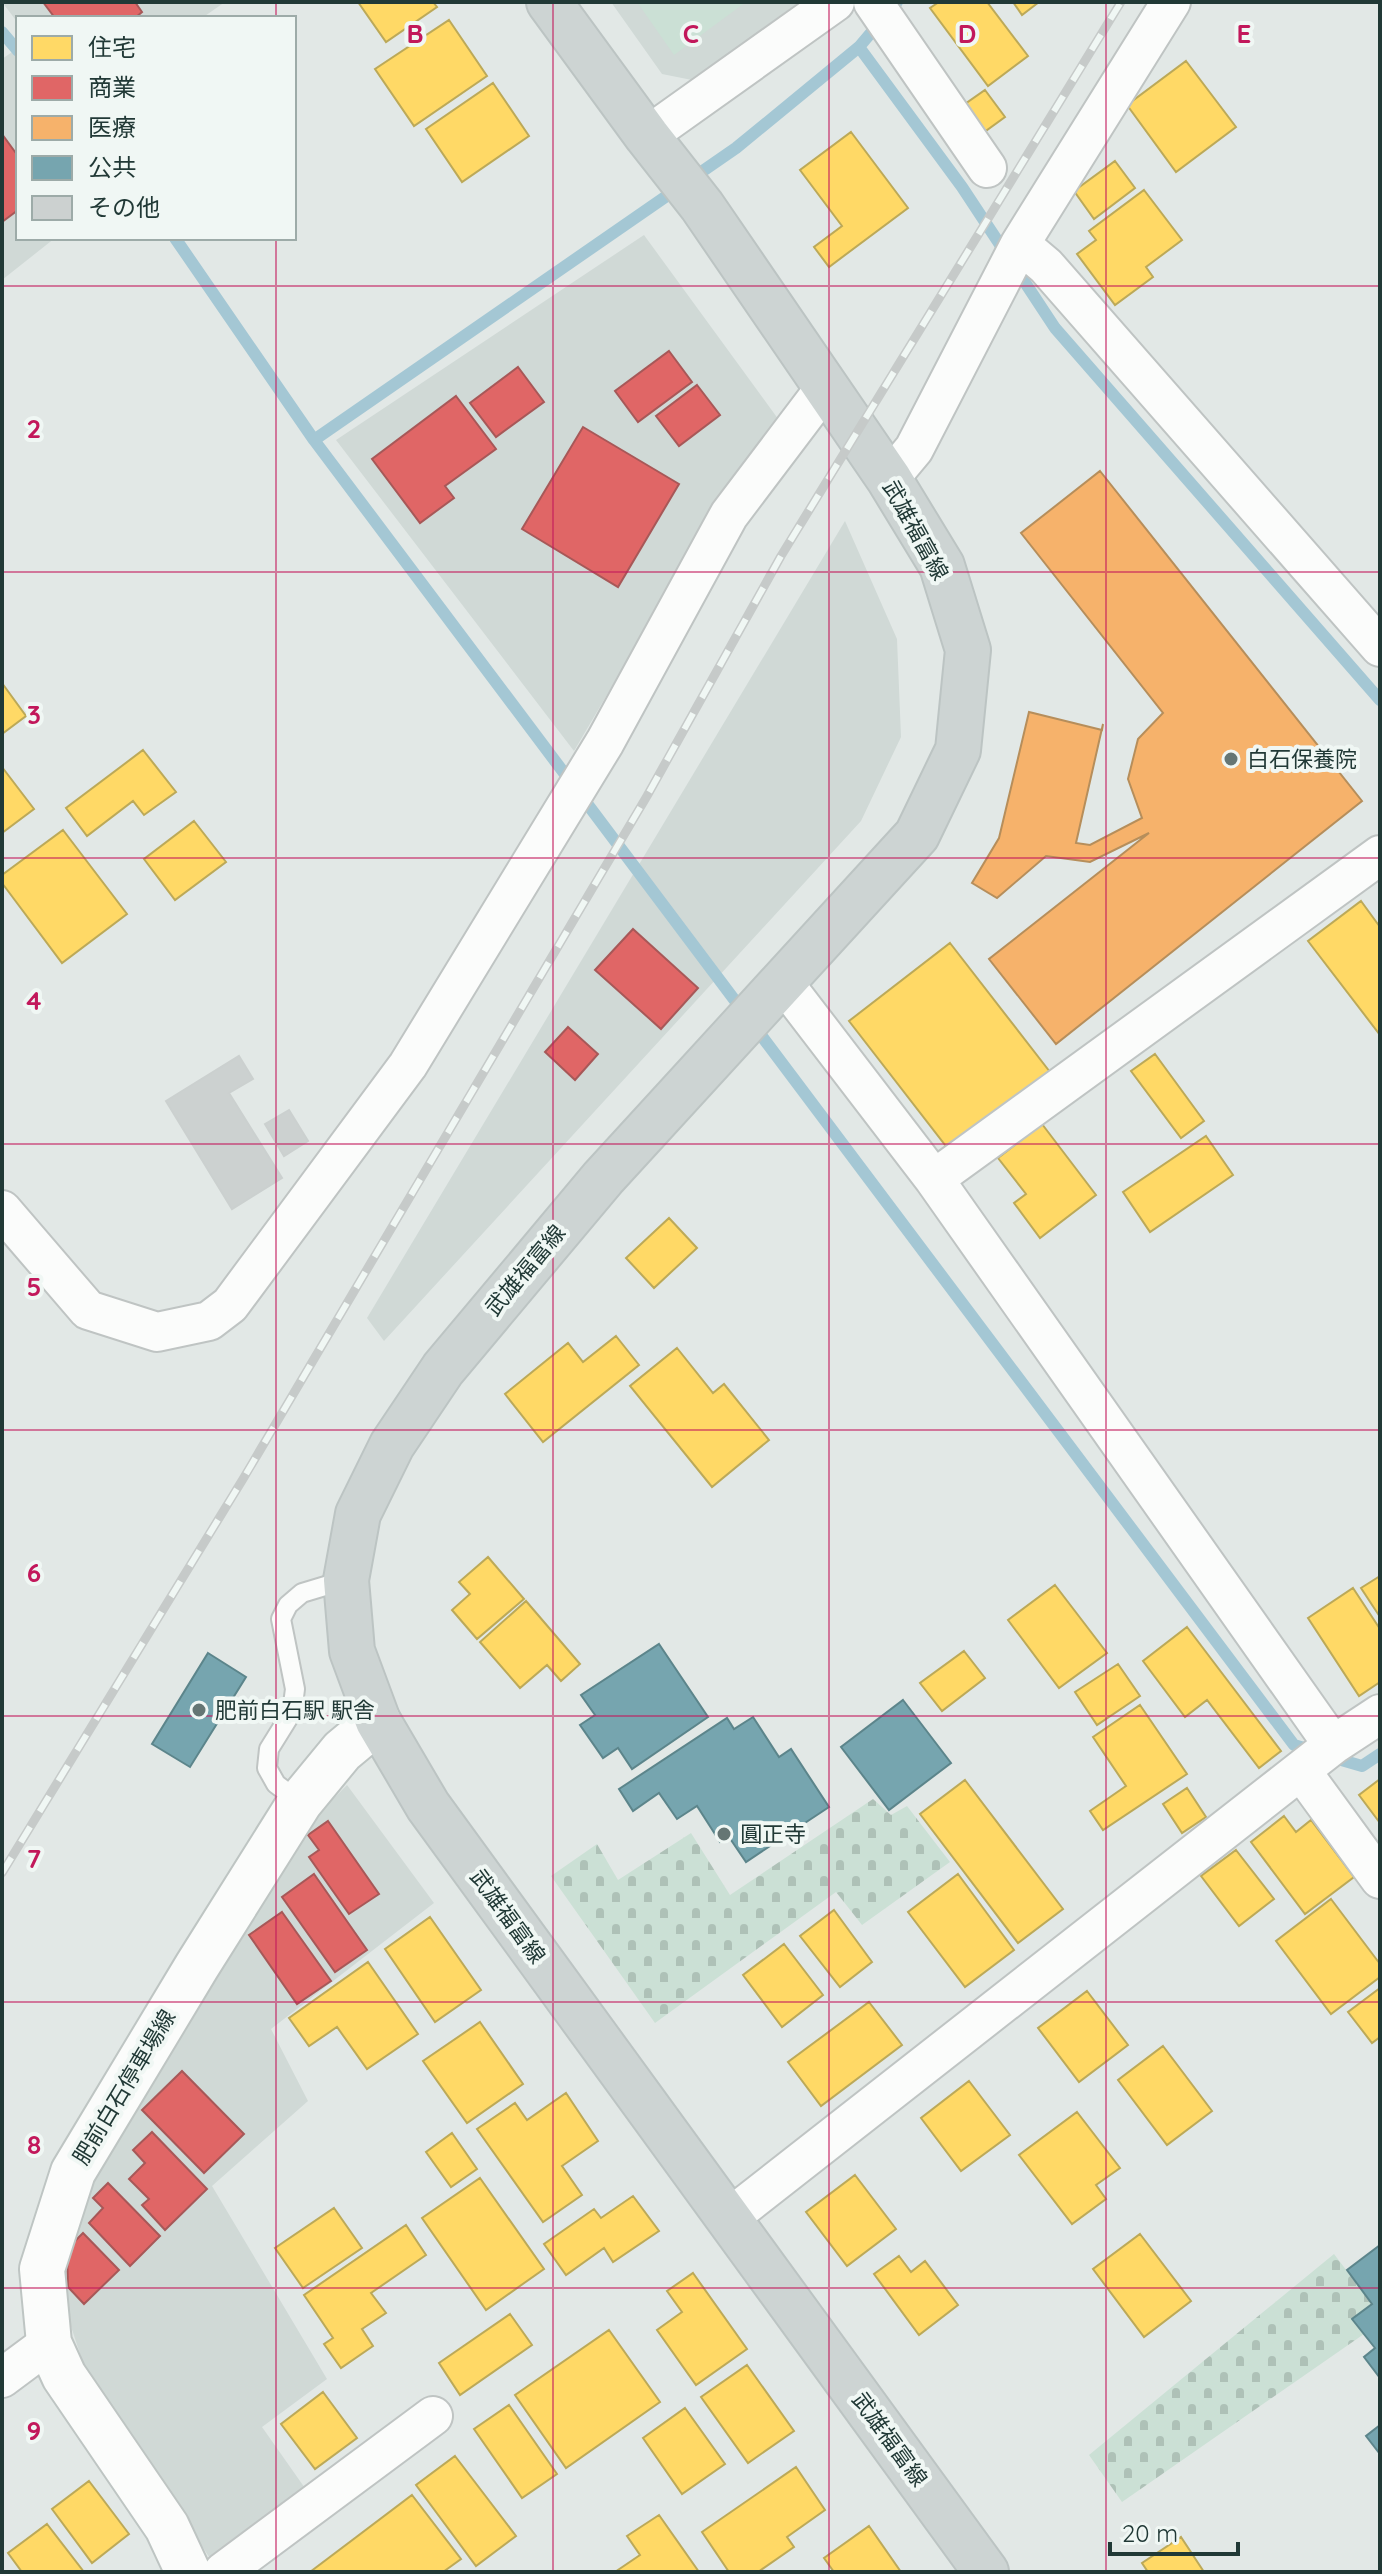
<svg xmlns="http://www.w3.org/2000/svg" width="1382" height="2574" viewBox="0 0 1382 2574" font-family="Quicksand,'Noto Sans JP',sans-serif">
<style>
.built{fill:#d0d9d6}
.grass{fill:#cbe0d5}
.cemetery{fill:url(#cemetery-stones)}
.homes{fill:#ffd966;stroke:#bca958;stroke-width:2}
.shops{fill:#e06666;stroke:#a75858;stroke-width:2}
.health{fill:#f6b26b;stroke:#b68e5b;stroke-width:2}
.public{fill:#76a5af;stroke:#5c858b;stroke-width:2}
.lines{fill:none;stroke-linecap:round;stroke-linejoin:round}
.stream{stroke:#a4c7d4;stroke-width:12}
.building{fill:#ccd1d0;stroke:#cbd0cf;stroke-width:2}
.lane-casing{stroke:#bfc4c3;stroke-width:22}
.street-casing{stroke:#bfc4c3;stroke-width:42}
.secondary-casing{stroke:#bec5c3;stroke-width:48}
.primary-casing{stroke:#bcc4c3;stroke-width:48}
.lane{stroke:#fbfcfb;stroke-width:18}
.street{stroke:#fbfcfb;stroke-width:38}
.secondary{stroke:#fbfcfb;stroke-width:44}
.primary{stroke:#cdd4d3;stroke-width:44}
.rail-casing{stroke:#c6cac9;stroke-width:9}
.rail{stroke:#f0f7f4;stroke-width:6;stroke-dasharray:18;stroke-linecap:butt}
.grid{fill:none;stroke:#c2185b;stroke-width:2;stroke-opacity:0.55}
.poi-dot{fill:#657674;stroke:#f0f7f4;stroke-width:3}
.labels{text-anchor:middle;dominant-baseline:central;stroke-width:8;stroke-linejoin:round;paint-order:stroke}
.street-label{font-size:22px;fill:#213936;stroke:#f0f7f4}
.poi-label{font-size:22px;fill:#213936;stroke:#f0f7f4;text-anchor:start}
.grid-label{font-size:26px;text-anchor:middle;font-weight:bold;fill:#c2185b;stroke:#f0f7f4;stroke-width:8;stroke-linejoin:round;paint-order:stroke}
</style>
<defs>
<pattern id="cemetery-stones" width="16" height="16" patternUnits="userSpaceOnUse" patternTransform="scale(2)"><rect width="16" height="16" fill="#cbe0d5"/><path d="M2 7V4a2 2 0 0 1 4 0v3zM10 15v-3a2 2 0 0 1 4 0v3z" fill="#aec1b7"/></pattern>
</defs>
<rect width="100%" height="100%" fill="#e2e8e6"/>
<!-- built -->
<path class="built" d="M 2,2 L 225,2 L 202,18 L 18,18 L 18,23 Z
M 611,2 L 799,2 L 692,80 L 662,74 Z
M 18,48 L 18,238 L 55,238 L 2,280 L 2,59 Z
M 644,235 L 784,427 L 720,502 L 574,751 L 336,440 Z
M 845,521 L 897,639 L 901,737 L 861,821 L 384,1341 L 367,1318 Z
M 347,1785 L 434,1903 L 271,2029 L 308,2101 L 212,2186 L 327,2379 L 262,2427 L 307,2491 L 213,2563 L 83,2363 L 62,2299 L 61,2249 L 88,2184 L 314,1818 Z"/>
<!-- grass -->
<path class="grass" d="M 637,2 L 746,2 L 674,55 Z"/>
<!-- cemetery -->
<path class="cemetery" d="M 873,1799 L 891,1815 L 907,1806 L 950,1862 L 862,1925 L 836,1892 L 655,2023 L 551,1876 L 597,1844 L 618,1880 L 691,1833 L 730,1895 Z
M 1334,2254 L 1372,2304 L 1364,2334 L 1122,2502 L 1089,2455 Z"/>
<!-- homes -->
<path class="homes" d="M 358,2 L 433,2 L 437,7 L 386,42 Z
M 939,2 L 987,2 L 1028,56 L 988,86 L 930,8 Z
M 1013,2 L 1039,2 L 1022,15 Z
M 449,20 L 487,76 L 414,126 L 375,69 Z
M 1186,61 L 1236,127 L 1176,172 L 1127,105 Z
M 493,83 L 529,136 L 462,182 L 426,129 Z
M 985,90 L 1005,117 L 976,138 L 955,111 Z
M 851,132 L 908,208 L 829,267 L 814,247 L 842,226 L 800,170 Z
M 1115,161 L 1135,188 L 1094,219 L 1074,191 Z
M 1144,190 L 1182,240 L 1146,267 L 1153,277 L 1115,305 L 1077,254 L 1096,240 L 1089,231 Z
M 2,683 L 26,716 L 2,734 Z
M 143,750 L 176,792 L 144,815 L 133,801 L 87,836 L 66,808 Z
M 2,767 L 34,809 L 2,833 Z
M 194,821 L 226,862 L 175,900 L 144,859 Z
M 63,830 L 127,914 L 62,963 L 2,883 L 2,875 Z
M 1361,901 L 1380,927 L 1380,1035 L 1308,941 Z
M 950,943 L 1050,1072 L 949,1150 L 849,1021 Z
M 1155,1054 L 1204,1121 L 1181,1138 L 1131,1071 Z
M 1042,1124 L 1096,1195 L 1040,1238 L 1014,1203 L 1026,1194 L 998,1158 Z
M 1206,1136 L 1233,1175 L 1150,1232 L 1123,1192 Z
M 669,1218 L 697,1248 L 654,1288 L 626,1258 Z
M 616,1336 L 639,1365 L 543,1442 L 505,1394 L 568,1343 L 583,1362 Z
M 677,1348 L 713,1393 L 724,1384 L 769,1440 L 712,1487 L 630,1386 Z
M 488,1557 L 524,1599 L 477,1639 L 452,1610 L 470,1594 L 459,1582 Z
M 1380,1576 L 1380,1617 L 1361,1588 Z
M 1055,1585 L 1107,1653 L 1059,1688 L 1008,1620 Z
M 1353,1588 L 1380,1629 L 1380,1682 L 1359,1696 L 1308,1618 Z
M 526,1601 L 580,1664 L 561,1681 L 547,1665 L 520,1688 L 480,1642 Z
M 1187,1627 L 1281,1751 L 1259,1768 L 1207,1700 L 1185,1717 L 1143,1661 Z
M 964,1651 L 985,1678 L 942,1711 L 920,1683 Z
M 1118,1664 L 1140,1696 L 1097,1725 L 1075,1692 Z
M 1140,1705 L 1187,1774 L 1103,1830 L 1090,1811 L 1126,1786 L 1093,1737 Z
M 1380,1779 L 1380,1823 L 1359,1795 Z
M 965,1780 L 1063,1909 L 1018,1943 L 920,1814 Z
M 1187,1788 L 1206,1817 L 1182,1833 L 1163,1804 Z
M 1284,1816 L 1296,1832 L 1311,1820 L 1354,1877 L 1305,1914 L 1251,1842 Z
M 1236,1850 L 1274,1899 L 1239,1926 L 1201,1876 Z
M 958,1874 L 1014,1950 L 965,1987 L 908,1912 Z
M 1331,1899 L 1380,1964 L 1380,1977 L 1331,2014 L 1276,1941 Z
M 834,1910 L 872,1962 L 840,1987 L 800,1936 Z
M 430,1917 L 481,1990 L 435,2022 L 385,1949 Z
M 784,1944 L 823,1995 L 782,2027 L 743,1975 Z
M 368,1962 L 418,2034 L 367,2069 L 337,2027 L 309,2046 L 289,2018 Z
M 1380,1988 L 1380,2037 L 1372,2043 L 1348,2012 Z
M 1087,1991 L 1128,2045 L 1079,2082 L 1038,2028 Z
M 869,2002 L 902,2045 L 821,2106 L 788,2062 Z
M 480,2022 L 523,2084 L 467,2123 L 423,2061 Z
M 1163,2046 L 1212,2111 L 1167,2145 L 1118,2080 Z
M 969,2081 L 1010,2135 L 961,2171 L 921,2118 Z
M 566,2093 L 598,2141 L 562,2166 L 582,2195 L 543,2222 L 477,2129 L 515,2103 L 527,2120 Z
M 1077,2112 L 1120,2168 L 1096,2185 L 1106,2199 L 1072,2224 L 1019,2155 Z
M 452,2133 L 477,2169 L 451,2187 L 426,2152 Z
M 855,2175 L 896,2229 L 847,2266 L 806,2212 Z
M 480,2178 L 544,2269 L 486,2310 L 422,2218 Z
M 633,2196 L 659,2231 L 613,2262 L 604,2248 L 566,2275 L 544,2244 L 594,2209 L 601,2218 Z
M 334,2208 L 362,2248 L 303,2288 L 275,2248 Z
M 406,2225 L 426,2255 L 371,2293 L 386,2313 L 362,2329 L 373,2346 L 341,2368 L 324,2344 L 333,2338 L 304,2295 Z
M 1140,2234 L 1191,2301 L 1144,2337 L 1093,2269 Z
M 899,2256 L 911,2272 L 925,2261 L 958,2305 L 919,2335 L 874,2274 Z
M 693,2273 L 747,2349 L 696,2385 L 657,2330 L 682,2312 L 667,2291 Z
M 510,2314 L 532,2345 L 460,2395 L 439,2363 Z
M 609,2330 L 660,2402 L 566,2468 L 515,2395 Z
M 747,2365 L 794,2431 L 748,2463 L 701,2397 Z
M 323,2392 L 357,2438 L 315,2469 L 281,2424 Z
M 509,2405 L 557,2474 L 522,2498 L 474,2429 Z
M 685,2408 L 725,2464 L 682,2494 L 643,2438 Z
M 455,2456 L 516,2536 L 476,2566 L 416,2485 Z
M 796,2467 L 825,2510 L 787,2537 L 794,2547 L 758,2572 L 729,2572 L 702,2532 Z
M 89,2481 L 129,2534 L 92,2563 L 52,2509 Z
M 412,2495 L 461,2559 L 443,2572 L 310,2572 Z
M 659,2515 L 699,2572 L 615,2572 L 640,2555 L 627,2536 Z
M 47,2524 L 84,2572 L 22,2572 L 8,2553 Z
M 869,2526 L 901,2572 L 834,2572 L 824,2558 Z
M 1181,2537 L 1204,2572 L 1148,2572 L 1142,2563 Z"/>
<!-- shops -->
<path class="shops" d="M 43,2 L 135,2 L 142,12 L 135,18 L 55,18 Z
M 2,134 L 18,156 L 18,210 L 2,222 Z
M 669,351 L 692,382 L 638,422 L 615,391 Z
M 518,367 L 544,402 L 496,437 L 470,403 Z
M 697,385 L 720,415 L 679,446 L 656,416 Z
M 456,396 L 496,449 L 445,486 L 454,498 L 420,523 L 372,459 Z
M 583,427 L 679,484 L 618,587 L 522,529 Z
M 633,929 L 698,988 L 661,1029 L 595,970 Z
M 568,1027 L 598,1054 L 575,1080 L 545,1052 Z
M 328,1821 L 379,1894 L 349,1914 L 309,1857 L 319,1850 L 308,1835 Z
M 314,1874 L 367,1950 L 335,1972 L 282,1897 Z
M 282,1912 L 331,1981 L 297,2004 L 249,1935 Z
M 182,2071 L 244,2134 L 204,2173 L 142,2110 Z
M 152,2132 L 207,2189 L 165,2230 L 142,2205 L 149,2199 L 129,2179 L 145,2163 L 133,2150 Z
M 108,2183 L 160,2236 L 130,2266 L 89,2223 L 103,2208 L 93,2198 Z
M 83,2233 L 119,2270 L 84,2304 L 68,2287 L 67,2249 Z"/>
<!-- health -->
<path class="health" d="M 1100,471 L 1362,801 L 1056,1044 L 989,959 L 1149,833 L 1090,862 L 1046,856 L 997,898 L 972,883 L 999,838 L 1029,712 L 1102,730 L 1103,724 L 1076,843 L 1090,845 L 1142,818 L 1128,779 L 1138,739 L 1163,713 L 1021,533 Z"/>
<!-- public -->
<path class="public" d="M 659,1644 L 708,1717 L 632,1769 L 618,1748 L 603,1758 L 580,1725 L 595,1715 L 581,1695 Z
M 208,1653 L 246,1677 L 190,1767 L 152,1744 Z
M 903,1700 L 951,1763 L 889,1810 L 841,1747 Z
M 753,1717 L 779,1757 L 791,1749 L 829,1807 L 746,1862 L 729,1837 L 720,1842 L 697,1806 L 677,1819 L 659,1793 L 633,1811 L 619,1789 L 727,1718 L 734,1729 Z
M 1380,2245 L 1380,2378 L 1364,2357 L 1375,2348 L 1352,2319 L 1372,2304 L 1347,2270 Z
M 1380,2425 L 1380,2454 L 1366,2436 Z"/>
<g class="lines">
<!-- stream -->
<path class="stream" d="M 2,32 L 18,51
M 859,47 L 962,187 L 1055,328 L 1380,700
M 175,238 L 314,440 L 736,148 L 859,47 L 897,2
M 314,440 L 1294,1745 L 1314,1751
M 1331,1757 L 1362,1766 L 1380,1754"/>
</g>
<!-- building -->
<path class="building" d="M 239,1056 L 253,1079 L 229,1093 L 282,1178 L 232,1209 L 166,1101 Z
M 289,1110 L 308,1141 L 284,1156 L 265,1124 Z"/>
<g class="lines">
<!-- lane casing -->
<g class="lane-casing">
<path id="lane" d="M 300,1802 L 276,1784 L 267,1768 L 269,1749 L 292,1712 L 295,1689 L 281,1619 L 288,1605 L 302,1593 L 345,1580"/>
</g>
<!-- street casing -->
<g class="street-casing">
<path id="street" d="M 873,2 L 987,168
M 647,136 L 835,2
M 1020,244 L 1046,266 L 1380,647
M 889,479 L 914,449 L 1020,244 L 1171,2
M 783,982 L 934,1179 L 1333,1745
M 934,1179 L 1380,855
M 2,1210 L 88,1310 L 157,1332 L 209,1321 L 230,1305 L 408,1065 L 605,742 L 729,515 L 825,388
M 1302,1772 L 1380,1879
M 729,2218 L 1333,1745 L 1380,1714
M 2,2378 L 49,2343
M 223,2572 L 433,2416"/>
</g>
<!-- secondary casing -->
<g class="secondary-casing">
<path id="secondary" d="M 188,2572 L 167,2527 L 64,2376 L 49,2343 L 42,2269 L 73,2172 L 197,1966 L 300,1802 L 342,1751 L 378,1721"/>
</g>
<!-- primary casing -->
<g class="primary-casing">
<path id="primary" d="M 549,2 L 647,136 L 702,206 L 889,479 L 942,566 L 968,650 L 958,750 L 917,835 L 603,1178 L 443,1369 L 392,1445 L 358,1514 L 346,1580 L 352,1651 L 378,1721 L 428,1806 L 986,2572"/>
</g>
<!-- lane -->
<use href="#lane" class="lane"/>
<!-- street -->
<use href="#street" class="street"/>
<!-- secondary -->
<use href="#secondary" class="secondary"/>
<!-- primary -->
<use href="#primary" class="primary"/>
<!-- rail casing -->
<g class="rail-casing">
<path id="rail" d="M 2,1873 L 243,1479 L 647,796 L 781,556 L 1121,2"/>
</g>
<!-- rail -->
<use href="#rail" class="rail"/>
</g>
<!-- grid -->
<path class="grid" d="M 276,2 L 276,18M 553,2 L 553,2572M 829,2 L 829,2572M 1106,2 L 1106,2572M 276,238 L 276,2572M 2,286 L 1380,286M 2,572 L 1380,572M 2,858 L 1380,858M 2,1144 L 1380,1144M 2,1430 L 1380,1430M 2,1716 L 1380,1716M 2,2002 L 1380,2002M 2,2288 L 1380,2288"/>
<!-- markers -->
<g class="poi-dot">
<circle cx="1231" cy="759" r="8"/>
<circle cx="199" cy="1710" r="8"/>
<circle cx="724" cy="1834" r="8"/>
</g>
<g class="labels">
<!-- street labels -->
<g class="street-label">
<text transform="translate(916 530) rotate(61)">武雄福富線</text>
<text transform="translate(525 1270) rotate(-50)">武雄福富線</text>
<text transform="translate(508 1916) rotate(54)">武雄福富線</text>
<text transform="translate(124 2087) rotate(-59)">肥前白石停車場線</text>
<text transform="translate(890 2439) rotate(54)">武雄福富線</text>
</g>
<!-- poi labels -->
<g class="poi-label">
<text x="1247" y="759">白石保養院</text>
<text x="215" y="1710">肥前白石駅 駅舎</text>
<text x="740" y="1834">圓正寺</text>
</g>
</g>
<g class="grid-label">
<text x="415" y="43">B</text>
<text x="691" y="43">C</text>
<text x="967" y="43">D</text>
<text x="1244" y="43">E</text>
<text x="34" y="438">2</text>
<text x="34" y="724">3</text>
<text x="34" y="1010">4</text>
<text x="34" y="1296">5</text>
<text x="34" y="1582">6</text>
<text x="34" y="1868">7</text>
<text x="34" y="2154">8</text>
<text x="34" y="2440">9</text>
</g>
<!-- border -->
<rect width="1382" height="2574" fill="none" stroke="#213936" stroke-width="8"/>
<!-- legend -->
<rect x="16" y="16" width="280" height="224" fill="#f0f7f4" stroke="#9daba8" stroke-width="2"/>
<rect x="32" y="36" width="40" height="24" fill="#ffd966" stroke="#9daba8" stroke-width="2"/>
<text x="88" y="56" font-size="24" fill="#213936">住宅</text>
<rect x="32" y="76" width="40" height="24" fill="#e06666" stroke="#9daba8" stroke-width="2"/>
<text x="88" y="96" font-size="24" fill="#213936">商業</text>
<rect x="32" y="116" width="40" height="24" fill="#f6b26b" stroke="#9daba8" stroke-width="2"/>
<text x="88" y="136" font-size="24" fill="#213936">医療</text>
<rect x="32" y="156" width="40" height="24" fill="#76a5af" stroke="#9daba8" stroke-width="2"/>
<text x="88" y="176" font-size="24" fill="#213936">公共</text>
<rect x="32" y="196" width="40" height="24" fill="#ccd1d0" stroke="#9daba8" stroke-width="2"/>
<text x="88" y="216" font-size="24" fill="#213936">その他</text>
<!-- scale -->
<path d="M1110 2542v12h128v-12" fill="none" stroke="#213936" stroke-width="4"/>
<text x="1122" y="2542" font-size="24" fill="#213936" stroke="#f0f7f4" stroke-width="6" paint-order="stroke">20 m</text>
</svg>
